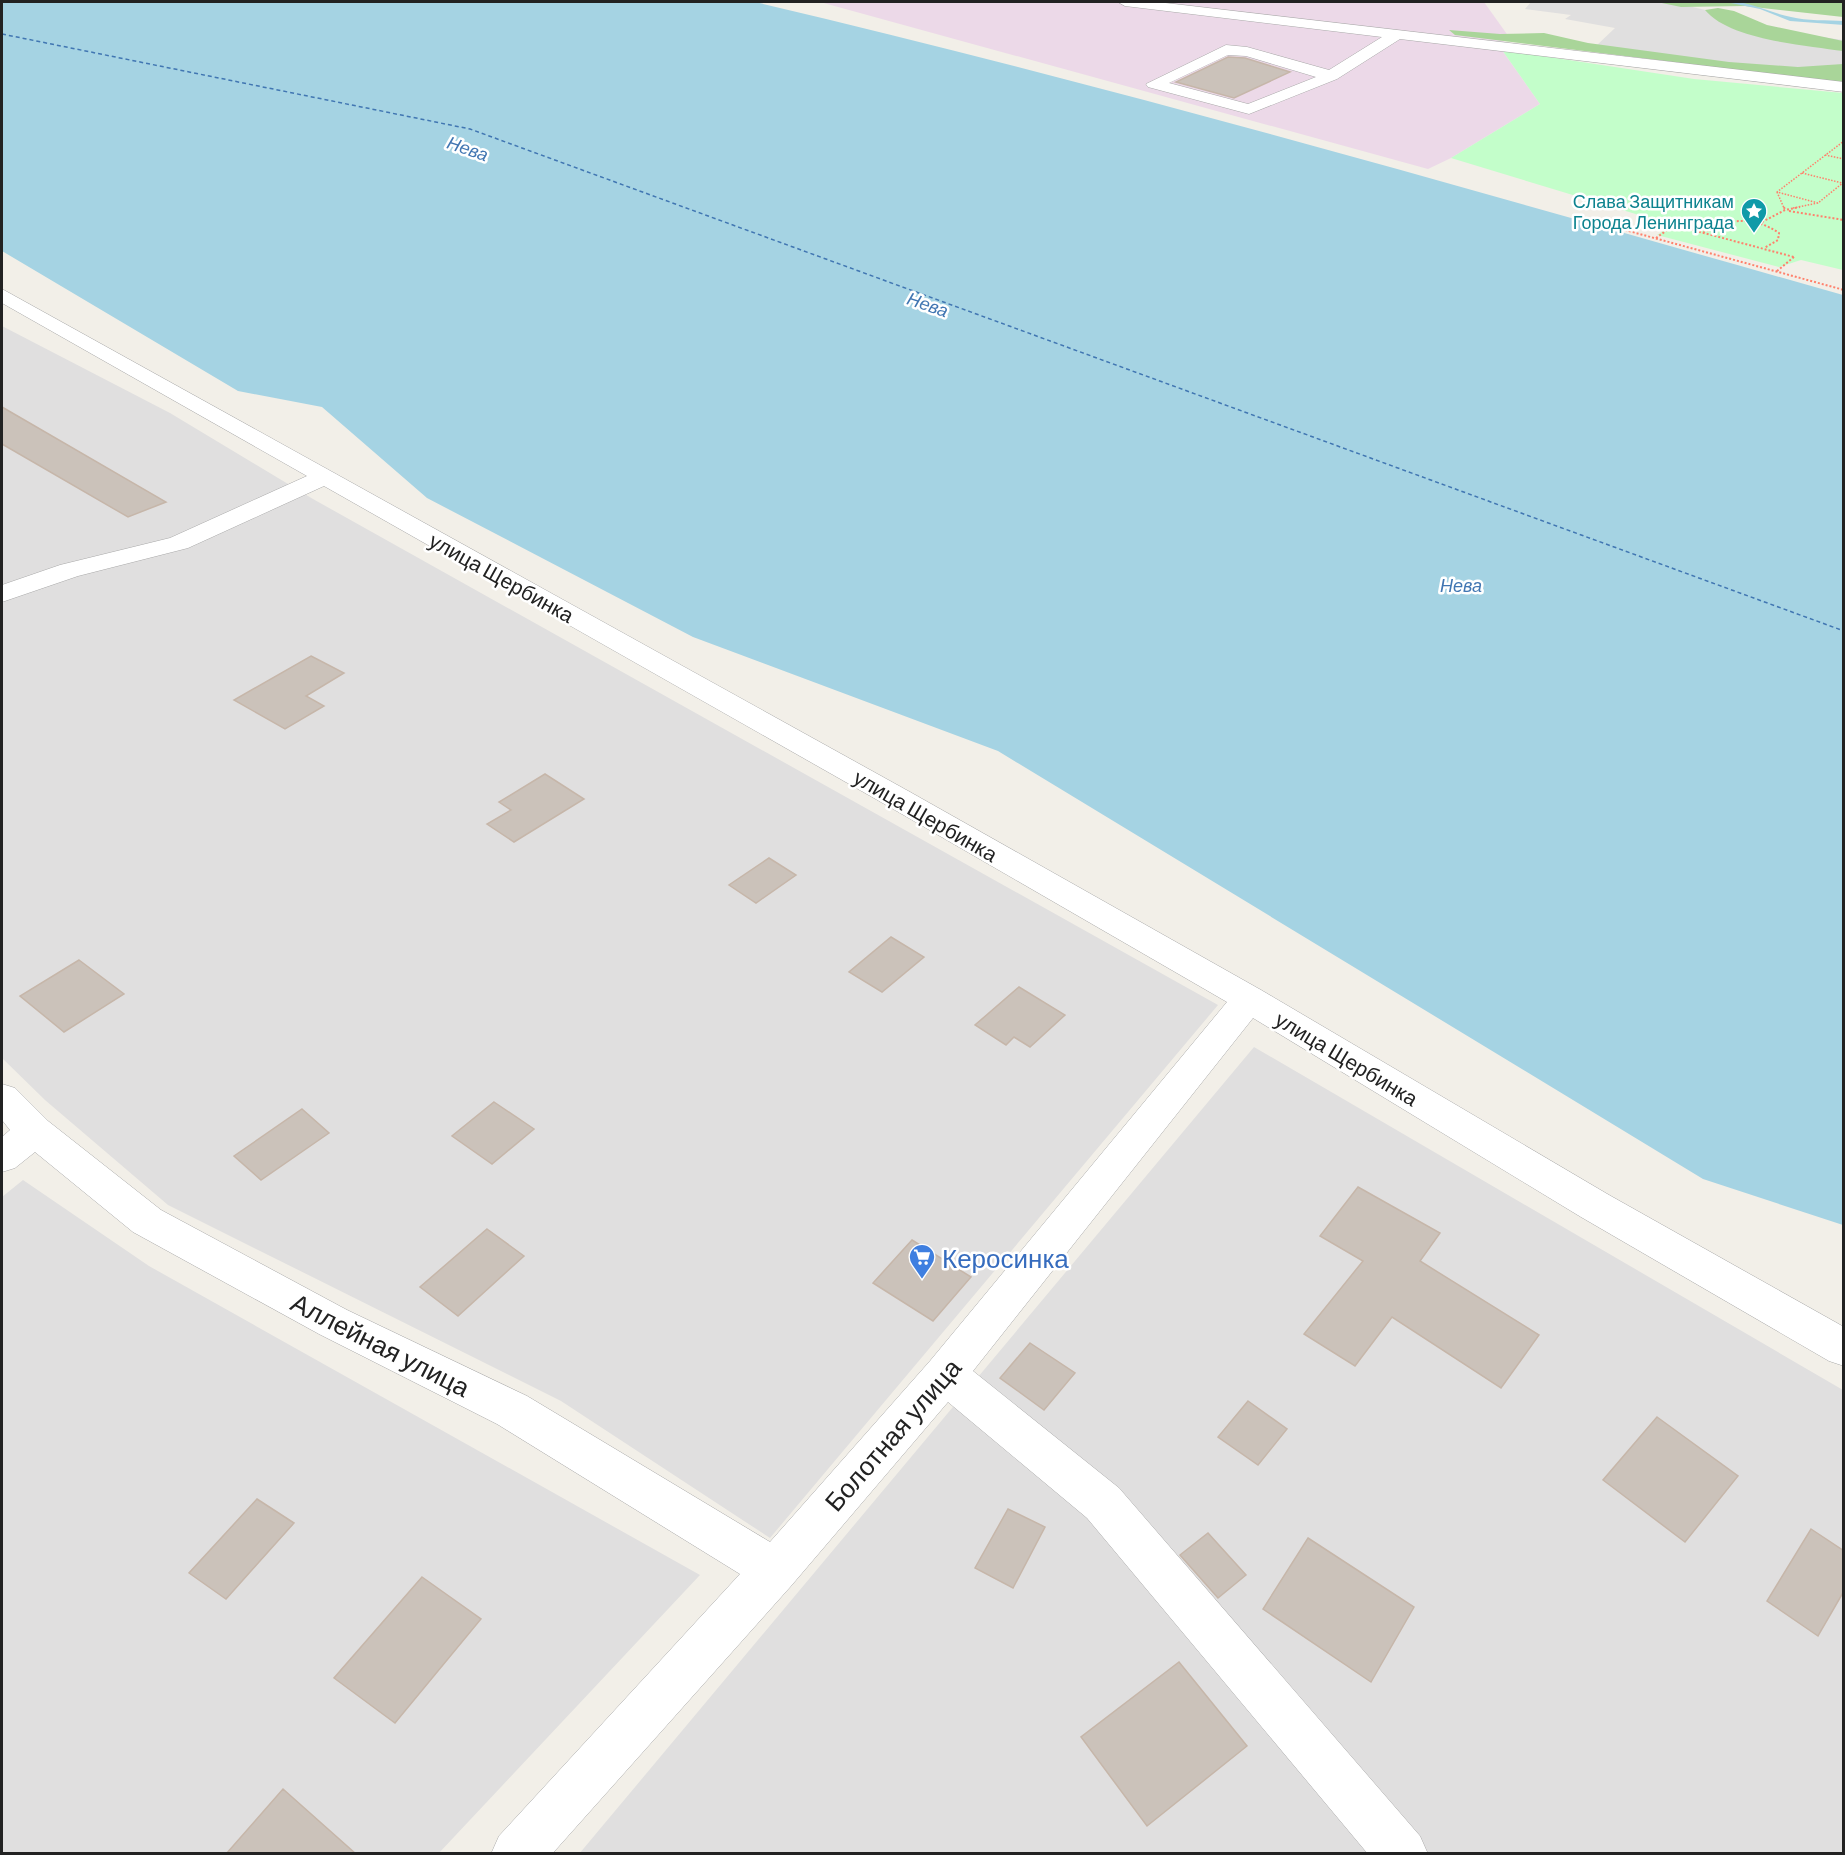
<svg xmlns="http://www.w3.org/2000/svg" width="1845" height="1855" viewBox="0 0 1845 1855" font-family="Barlow,sans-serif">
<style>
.residential{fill:#e0dfdf}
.industrial{fill:#ecd9e8}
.forest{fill:#a9d599}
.park{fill:#c3feca}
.water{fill:#a5d3e3}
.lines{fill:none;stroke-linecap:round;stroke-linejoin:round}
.stream{fill:#a5d3e3;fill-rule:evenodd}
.ferry{stroke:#4176b2;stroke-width:1.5;stroke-dasharray:4 3;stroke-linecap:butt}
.building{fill:#cbc2ba;stroke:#c6b6a9;stroke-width:1.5}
.minor-casing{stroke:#a9a9a9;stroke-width:1}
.path-far1{stroke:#ff816c;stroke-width:1.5;stroke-dasharray:1.5 1.5;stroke-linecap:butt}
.path{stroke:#ff816c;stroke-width:2;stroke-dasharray:2 2;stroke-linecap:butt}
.minor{fill:#fff;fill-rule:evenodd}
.labels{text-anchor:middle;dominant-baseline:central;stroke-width:5;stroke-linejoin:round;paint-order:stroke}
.far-water-label{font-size:18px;font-style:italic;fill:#4176b2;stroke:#fff}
.far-culture-label{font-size:18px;fill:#0d838f;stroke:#fff;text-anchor:end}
.street-label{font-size:21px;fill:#222;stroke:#fff}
.near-shop-label{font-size:26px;fill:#366cbe;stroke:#fff;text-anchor:start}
.near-street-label{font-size:26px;fill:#222;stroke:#fff}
</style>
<rect width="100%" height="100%" fill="#f2efe8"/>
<!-- residential -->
<path class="residential" d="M 1531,2 L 1670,2 L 1728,15 L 1778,31 L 1843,40 L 1843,81 L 1596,46 L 1615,28 L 1565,19 L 1571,15 L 1525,9 Z
M 2,326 L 170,413 L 313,499 L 1218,1005 L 770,1538 L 561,1401 L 168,1205 L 45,1100 L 2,1058 Z
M 1254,1047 L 1843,1390 L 1843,1853 L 579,1854 Z
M 23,1180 L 149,1266 L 700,1575 L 439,1853 L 2,1854 L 2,1197 Z"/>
<!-- industrial -->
<path class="industrial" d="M 820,2 L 1484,2 L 1509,37 L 1500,45 L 1502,50 L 1540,104 L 1451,158 L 1428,169 Z"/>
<!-- forest -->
<path class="forest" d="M 1657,2 L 1843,2 L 1843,17 L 1745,6 L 1681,7 Z
M 1718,8 L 1734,11 L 1767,25 L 1843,41 L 1843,51 C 1804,45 1730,40 1705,10 Z
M 1449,30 L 1500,34 L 1544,33 L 1588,43 L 1729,62 L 1798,67 L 1843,64 L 1843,83 L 1455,35 Z"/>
<!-- park -->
<path class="park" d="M 1502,50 L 1694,79 L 1843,93 L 1843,270 L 1801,260 L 1779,267 L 1657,235 L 1672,225 L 1451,158 L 1540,104 Z"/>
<!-- water -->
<path class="water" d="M 2,2 L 755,2 C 1121,88 1482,193 1843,295 L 1843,1225 L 1703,1179 L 998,751 L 693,637 L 427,498 L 322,407 L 238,391 L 2,251 Z"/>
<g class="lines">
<!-- stream -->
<path class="stream" d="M 1726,2 C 1749,0 1769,13 1791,17 C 1807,21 1827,20 1844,21 L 1844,25 L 1790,21 L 1760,9 Z"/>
<!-- ferry -->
<path class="ferry" d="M 2,34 L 470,129 L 1844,631"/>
</g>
<!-- building -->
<path class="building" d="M 1228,57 L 1245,58 L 1290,72 L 1234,98 L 1176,82 Z
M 2,407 L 166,502 L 128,517 L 2,444 Z
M 311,656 L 344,673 L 306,696 L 324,706 L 285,729 L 234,700 Z
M 545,774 L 584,799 L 514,842 L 487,824 L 511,810 L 499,802 Z
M 769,858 L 796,875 L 756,903 L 729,885 Z
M 891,937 L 924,957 L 882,992 L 849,972 Z
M 79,960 L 124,994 L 64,1032 L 20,996 Z
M 1019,987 L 1065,1015 L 1030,1047 L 1014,1037 L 1006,1045 L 975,1025 Z
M 494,1102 L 534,1129 L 492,1164 L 452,1136 Z
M 302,1109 L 329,1133 L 261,1180 L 234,1156 Z
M 1358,1187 L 1440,1233 L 1420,1261 L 1539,1335 L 1501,1388 L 1392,1317 L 1355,1366 L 1304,1334 L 1363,1261 L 1320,1236 Z
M 487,1229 L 524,1256 L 458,1316 L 420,1287 Z
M 912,1240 L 971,1277 L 933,1321 L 873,1283 Z
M 1030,1343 L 1075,1373 L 1044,1410 L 1000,1378 Z
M 1248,1401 L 1287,1429 L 1258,1465 L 1218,1437 Z
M 1657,1417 L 1738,1476 L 1685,1542 L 1603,1480 Z
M 257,1499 L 294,1523 L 226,1599 L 189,1573 Z
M 1008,1509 L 1045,1527 L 1013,1588 L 975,1568 Z
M 1811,1529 L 1844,1551 L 1844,1591 L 1818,1636 L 1767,1601 Z
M 1208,1533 L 1246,1575 L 1218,1598 L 1180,1555 Z
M 1308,1538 L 1414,1607 L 1371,1682 L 1263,1609 Z
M 422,1577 L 481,1619 L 395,1723 L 334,1678 Z
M 1179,1662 L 1247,1746 L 1147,1826 L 1081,1737 Z
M 283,1789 L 356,1854 L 226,1854 Z"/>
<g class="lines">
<!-- minor casing -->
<g class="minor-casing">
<path id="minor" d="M 1118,2 L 1157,2 L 1844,82 L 1844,92 L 1400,39 L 1337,79 L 1249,114 L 1148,87 L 1146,84 L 1226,45 L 1247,47 L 1329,70 L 1382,37 L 1125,6 ZM 1228,55 L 1246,56 L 1316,77 L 1248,104 L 1169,83 Z
M 2,289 L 910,792 L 1261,990 L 1609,1195 L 1844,1327 L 1844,1366 L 1829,1361 L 1581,1217 L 1253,1018 L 973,1371 L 1119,1488 L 1420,1836 L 1428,1854 L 1368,1854 L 1087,1518 L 948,1402 L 791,1586 L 552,1854 L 491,1854 L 499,1836 L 740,1574 L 497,1424 L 319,1334 L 133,1232 L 35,1152 L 15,1168 L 2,1172 L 2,1137 L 10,1130 L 2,1120 L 2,1084 L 15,1088 L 48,1121 L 161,1210 L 347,1310 L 527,1396 L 770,1542 L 930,1361 L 1227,1002 L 888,806 L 324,486 L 188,548 L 78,576 L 2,602 L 2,585 L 60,565 L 170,538 L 307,476 L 2,303 Z"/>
</g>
<!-- path-far1 -->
<path class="path-far1" d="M 1825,155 L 1844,159
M 1802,173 L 1842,183
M 1777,192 L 1784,208
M 1818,203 L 1777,192 L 1844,141
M 1793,208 L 1818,203 L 1844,182"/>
<!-- path -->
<path class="path" d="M 1784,207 L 1785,210
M 1789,211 L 1844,220
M 1762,222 L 1785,210 L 1800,207
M 1625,230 L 1844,290
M 1703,233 C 1728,218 1754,216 1779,233 L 1778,240 L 1764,248
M 1656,238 L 1674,225 L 1794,257
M 1777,271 L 1794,257"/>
<!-- minor -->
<use href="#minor" class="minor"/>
</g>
<!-- icons -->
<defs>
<g id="sight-pin" transform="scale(1.35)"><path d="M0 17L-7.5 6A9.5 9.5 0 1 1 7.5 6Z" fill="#0f9aa8" stroke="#fff"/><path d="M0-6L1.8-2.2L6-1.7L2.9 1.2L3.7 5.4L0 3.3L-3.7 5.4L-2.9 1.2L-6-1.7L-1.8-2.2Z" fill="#fff"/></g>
<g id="supermarket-pin" transform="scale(1.35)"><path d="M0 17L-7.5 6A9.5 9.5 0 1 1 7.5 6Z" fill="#3f7fe0" stroke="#fff"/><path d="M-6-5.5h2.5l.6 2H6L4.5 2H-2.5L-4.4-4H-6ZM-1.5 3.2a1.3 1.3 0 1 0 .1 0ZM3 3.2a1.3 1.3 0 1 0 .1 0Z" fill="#fff"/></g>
</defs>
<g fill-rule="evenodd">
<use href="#sight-pin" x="1754" y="211"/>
<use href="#supermarket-pin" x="922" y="1257"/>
</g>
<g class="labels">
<!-- far-water labels -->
<g class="far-water-label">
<text transform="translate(468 148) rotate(19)">Нева</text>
<text transform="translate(928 304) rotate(19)">Нева</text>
<text x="1461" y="585">Нева</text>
</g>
<!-- far-culture labels -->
<g class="far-culture-label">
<text x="1734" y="201">Слава Защитникам<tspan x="1734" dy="21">Города Ленинграда</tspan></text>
</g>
<!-- street labels -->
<g class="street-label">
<text transform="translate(502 577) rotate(29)">улица Щербинка</text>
<text transform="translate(926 815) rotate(30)">улица Щербинка</text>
<text transform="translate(1347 1058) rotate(31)">улица Щербинка</text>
</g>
<!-- near-shop labels -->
<g class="near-shop-label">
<text x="942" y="1257">Керосинка</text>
</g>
<!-- near-street labels -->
<g class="near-street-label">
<text transform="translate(381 1344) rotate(27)">Аллейная улица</text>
<text transform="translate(892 1434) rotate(-49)">Болотная улица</text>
</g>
</g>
<!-- border -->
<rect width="1845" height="1855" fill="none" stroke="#222222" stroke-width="6"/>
</svg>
